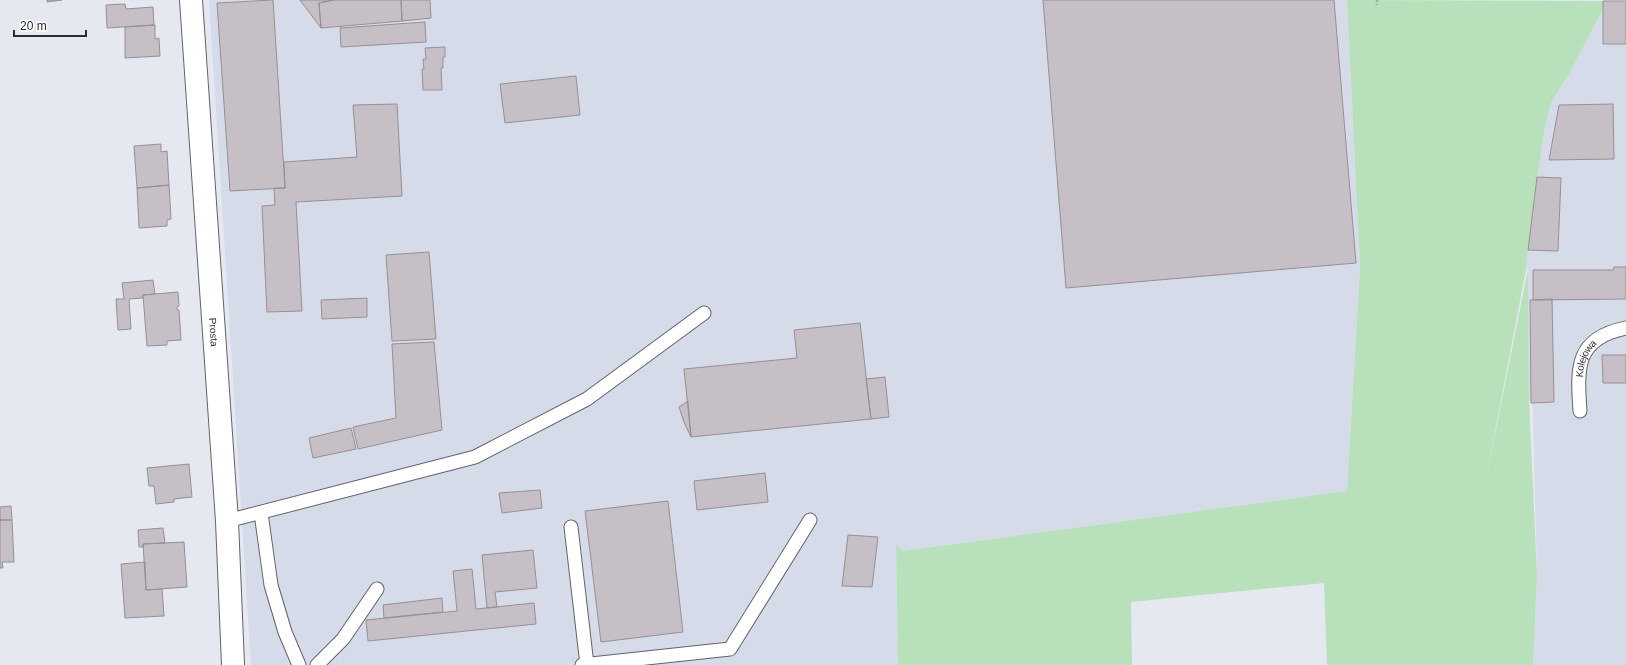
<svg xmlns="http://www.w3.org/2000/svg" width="1626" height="665" viewBox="0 0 1626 665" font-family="Arial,sans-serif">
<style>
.built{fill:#d6dbea}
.green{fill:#b8e1bb}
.building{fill:#c6bfc6;stroke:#968f95}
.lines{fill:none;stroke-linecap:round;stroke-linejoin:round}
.lane-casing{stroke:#61636a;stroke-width:15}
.secondary-casing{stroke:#61636a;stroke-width:24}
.path{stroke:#a5a7ae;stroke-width:2.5;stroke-dasharray:2 2;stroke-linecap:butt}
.lane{stroke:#fff;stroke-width:13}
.secondary{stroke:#fff;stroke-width:22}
.labels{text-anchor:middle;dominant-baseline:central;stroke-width:4;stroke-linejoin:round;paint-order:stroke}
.street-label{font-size:10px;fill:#2b2c2f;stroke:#fff}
</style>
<rect width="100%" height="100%" fill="#e5e8f1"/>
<!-- built -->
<path class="built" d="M 209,0 L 1347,0 L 1360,267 L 1347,491 L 903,551 L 896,545 L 898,665 L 251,665 Z
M 1603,1 L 1626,1 L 1626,665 L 1533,665 L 1537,576 L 1533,408 L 1531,401 L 1529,401 L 1528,269 L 1526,269 L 1535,190 L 1546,121 L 1552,101 L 1569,74 L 1603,9 Z"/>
<!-- green -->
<path class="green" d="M 1347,0 L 1603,1 L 1603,9 L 1569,74 L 1552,101 L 1546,121 L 1535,190 L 1526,269 L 1485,484 L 1528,269 L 1529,401 L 1537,576 L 1533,665 L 1327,665 L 1324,583 L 1131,602 L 1132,665 L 898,665 L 896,545 L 903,551 L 1347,491 L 1360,267 Z"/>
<!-- building -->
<path class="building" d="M 47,0 L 62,0 L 47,2 Z
M 273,0 L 285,188 L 230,191 L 217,3 Z
M 334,0 L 401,0 L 402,21 L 321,28 L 319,3 Z
M 334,0 L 319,3 L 321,28 L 300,0 Z
M 401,0 L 430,0 L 431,18 L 402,21 Z
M 1043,0 L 1334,0 L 1356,263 L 1066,288 Z
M 1603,1 L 1626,1 L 1626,44 L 1603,44 Z
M 125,4 L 126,9 L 153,7 L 154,25 L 107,28 L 106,5 Z
M 425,22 L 426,42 L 341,47 L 340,28 Z
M 155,25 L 155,39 L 159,38 L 160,56 L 125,58 L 125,27 Z
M 445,47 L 445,57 L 443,57 L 443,68 L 441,68 L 442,90 L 423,90 L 422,69 L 424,69 L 423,59 L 426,59 L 425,48 Z
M 576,76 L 580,115 L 505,123 L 500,84 Z
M 397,104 L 402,196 L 296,202 L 302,311 L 267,312 L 262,206 L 275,205 L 274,188 L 285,188 L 284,162 L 357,157 L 353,105 Z
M 1613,104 L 1614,159 L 1549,160 L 1559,105 Z
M 161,144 L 161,152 L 167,151 L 169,185 L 137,188 L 134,146 Z
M 1537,177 L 1561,178 L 1558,251 L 1528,250 Z
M 169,185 L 171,219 L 167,220 L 167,226 L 139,228 L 137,188 Z
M 429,252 L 436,339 L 392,341 L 386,255 Z
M 1614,267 L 1626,267 L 1626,299 L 1533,300 L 1533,270 L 1613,270 Z
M 153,280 L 155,294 L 143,295 L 143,298 L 129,299 L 131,329 L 118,330 L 116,299 L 124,299 L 122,283 Z
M 178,292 L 179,306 L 177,307 L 177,310 L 179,310 L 181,340 L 167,341 L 167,345 L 147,346 L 143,295 Z
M 367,298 L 367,317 L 322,319 L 321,300 Z
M 1552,299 L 1554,402 L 1531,403 L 1530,300 Z
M 860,323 L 871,419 L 691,437 L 684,369 L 797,358 L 794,330 Z
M 434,342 L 442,430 L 358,449 L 353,427 L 396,418 L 392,344 Z
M 1602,355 L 1626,355 L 1626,383 L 1603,383 Z
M 885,377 L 889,417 L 871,419 L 866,379 Z
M 688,401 L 691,437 L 684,422 L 679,407 Z
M 351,428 L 356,449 L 313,458 L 309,438 Z
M 189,464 L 192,497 L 174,499 L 174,502 L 156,504 L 154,486 L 149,486 L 147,468 Z
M 765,473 L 768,502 L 697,510 L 694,481 Z
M 540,490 L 542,508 L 502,513 L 499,493 Z
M 668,501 L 683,632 L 601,642 L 585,511 Z
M 11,506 L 12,520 L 0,520 L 0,507 Z
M 0,520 L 12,520 L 14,562 L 2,562 L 3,568 L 0,568 Z
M 163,528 L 165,543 L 143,544 L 144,547 L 139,547 L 138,530 Z
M 848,535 L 878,537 L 872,587 L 842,586 Z
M 184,542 L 187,587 L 146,590 L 143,544 Z
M 533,550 L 537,588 L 495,592 L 497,607 L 487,608 L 482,555 Z
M 145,562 L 146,590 L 162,589 L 164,616 L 125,618 L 121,564 Z
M 472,569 L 476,609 L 534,603 L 536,624 L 368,641 L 366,620 L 457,611 L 453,571 Z
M 442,598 L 443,612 L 384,618 L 383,605 Z"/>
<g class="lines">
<!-- lane casing -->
<g class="lane-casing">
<g id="lane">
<path id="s1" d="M 1580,411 C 1577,368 1575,338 1626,328"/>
<path d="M 261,513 L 271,585 L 285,632 L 299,665"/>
<path d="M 227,521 L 475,457 L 587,399 L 704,313"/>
<path d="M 571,527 L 587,665"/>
<path d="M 317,665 L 343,639 L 377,589"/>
<path d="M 582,665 L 730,649 L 810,520"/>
</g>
</g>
<!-- secondary casing -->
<g class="secondary-casing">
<g id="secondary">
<path id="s2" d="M 191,0 L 227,521 L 233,665"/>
</g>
</g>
<!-- path -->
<path class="path" d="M 1377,0 L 1377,5"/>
<!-- lane -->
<use href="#lane" class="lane"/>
<!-- secondary -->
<use href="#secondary" class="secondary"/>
</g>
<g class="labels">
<!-- street labels -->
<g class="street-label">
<text stroke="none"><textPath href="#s2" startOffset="333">Prosta</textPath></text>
<text stroke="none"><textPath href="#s1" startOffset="54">Kolejowa</textPath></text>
</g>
</g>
<!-- scale -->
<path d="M14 30v6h72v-6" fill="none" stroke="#2b2c2f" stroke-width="2"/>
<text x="20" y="30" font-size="12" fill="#2b2c2f" stroke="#ffffff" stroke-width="3" paint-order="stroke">20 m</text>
</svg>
